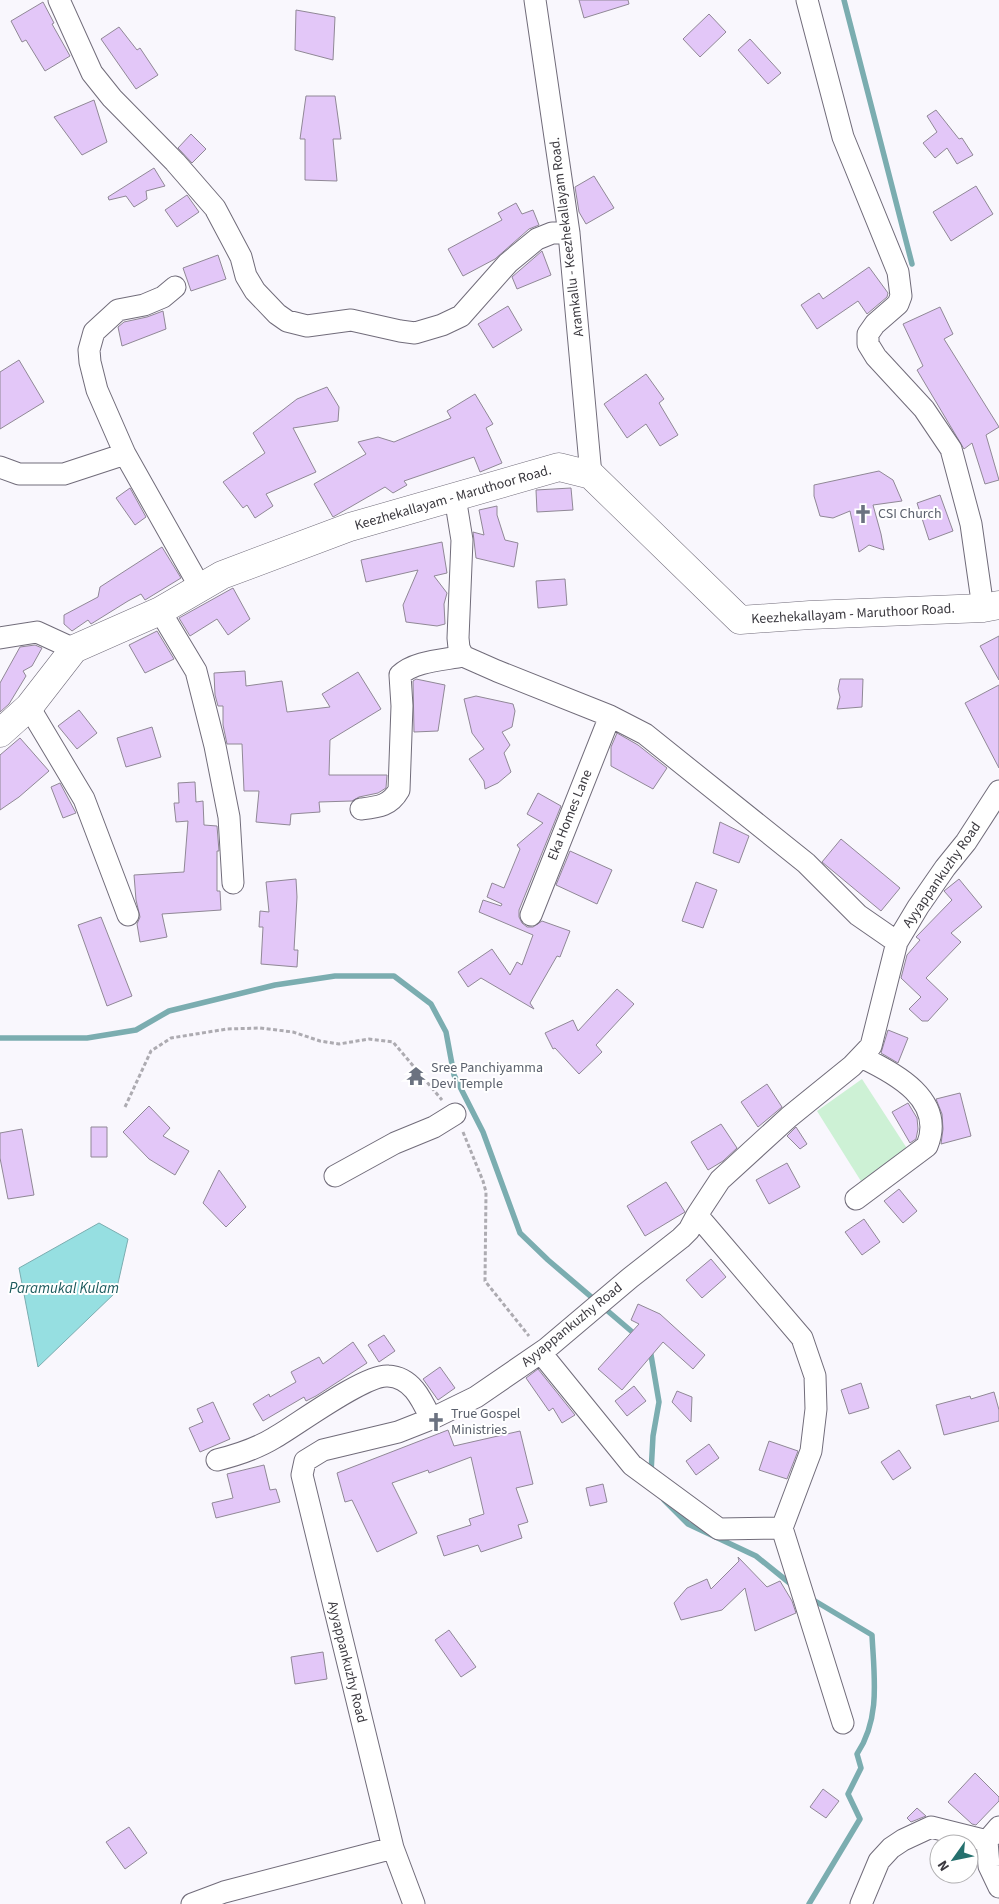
<svg xmlns="http://www.w3.org/2000/svg" width="999" height="1904" viewBox="0 0 999 1904" font-family="'Source Sans 3',sans-serif">
<style>
.green{fill:#cdf1d5}
.water{fill:#96dfe1;stroke:#7badb0}
.lines{fill:none;stroke-linecap:round;stroke-linejoin:round}
.stream{stroke:#7badb0;stroke-width:5.5}
.building{fill:#e3c7f8;stroke:#908896}
.minor-casing{stroke:#716c7a;stroke-width:23}
.tertiary-casing{stroke:#716c7a;stroke-width:29}
.path{stroke:#adabb1;stroke-width:3;stroke-dasharray:4 2.5;stroke-linecap:butt}
.minor{stroke:#fff;stroke-width:21}
.tertiary{stroke:#fff;stroke-width:28}
.labels{text-anchor:middle;dominant-baseline:central;stroke-width:4;stroke-linejoin:round;paint-order:stroke}
.street-label{font-size:14px;fill:#3b393f;stroke:#fff}
.worship-label{font-size:14px;fill:#5b616d;stroke:#fff;text-anchor:start}
.water-label{font-size:15px;font-style:italic;fill:#1c5a5c;stroke:#fff}
</style>
<rect width="100%" height="100%" fill="#f9f7fd"/>
<!-- green -->
<path class="green" d="M 862,1079 L 908,1150 L 864,1186 L 817,1111 Z"/>
<!-- water -->
<path class="water" d="M 99,1223 L 128,1239 L 116,1292 L 38,1367 L 19,1268 Z"/>
<g class="lines">
<!-- stream -->
<path class="stream" d="M 844,0 L 912,264
M 0,1038 L 87,1038 L 136,1030 L 169,1011 L 275,985 L 335,976 L 394,976 L 431,1004 L 446,1032 L 454,1075 L 483,1132 L 520,1233 L 548,1260 L 637,1336
M 650,1349 L 659,1402 L 653,1436 L 651,1473
M 664,1500 L 688,1524 L 756,1556 L 792,1585
M 809,1904 L 860,1819 L 848,1794 L 861,1768 L 857,1754 C 881,1718 874,1676 872,1635 L 810,1598"/>
</g>
<!-- building -->
<path class="building" d="M 579,0 L 628,0 L 629,4 L 584,18 Z
M 43,2 L 54,23 L 52,24 L 70,56 L 45,71 L 26,40 L 22,42 L 11,21 Z
M 296,10 L 335,17 L 333,60 L 295,50 Z
M 709,14 L 726,32 L 700,57 L 683,39 Z
M 119,27 L 137,50 L 140,48 L 158,75 L 136,89 L 101,39 Z
M 750,39 L 781,73 L 768,84 L 738,50 Z
M 306,96 L 335,96 L 341,139 L 333,139 L 337,181 L 305,180 L 305,139 L 300,139 Z
M 94,100 L 107,142 L 82,155 L 54,117 Z
M 936,110 L 959,139 L 962,138 L 973,155 L 957,164 L 947,148 L 935,158 L 923,143 L 937,132 L 927,116 Z
M 191,134 L 206,149 L 192,163 L 178,148 Z
M 154,168 L 165,186 L 146,191 L 147,199 L 134,207 L 126,196 L 109,200 L 108,197 Z
M 594,176 L 614,208 L 586,224 L 579,212 L 575,187 Z
M 976,186 L 993,214 L 951,241 L 933,212 Z
M 187,195 L 199,212 L 177,227 L 165,210 Z
M 516,203 L 522,214 L 533,210 L 539,225 L 529,229 L 495,259 L 463,276 L 448,249 L 502,220 L 498,213 Z
M 542,251 L 551,275 L 517,289 L 512,277 Z
M 218,255 L 226,279 L 191,291 L 183,268 Z
M 869,267 L 888,293 L 887,297 L 867,314 L 858,301 L 817,329 L 801,305 L 819,293 L 823,299 Z
M 508,306 L 522,330 L 493,348 L 478,324 Z
M 940,307 L 953,334 L 944,339 L 999,427 L 986,435 L 999,480 L 985,484 L 972,443 L 964,449 L 917,370 L 923,366 L 903,324 Z
M 163,311 L 166,329 L 122,346 L 118,327 L 124,322 L 147,317 Z
M 19,360 L 44,402 L 0,429 L 0,372 Z
M 646,374 L 664,399 L 659,403 L 678,435 L 660,446 L 646,424 L 627,438 L 604,404 Z
M 327,387 L 339,407 L 338,421 L 293,428 L 316,472 L 266,494 L 273,506 L 255,518 L 247,505 L 243,508 L 223,482 L 265,453 L 253,433 L 297,399 Z
M 475,394 L 493,424 L 486,428 L 502,463 L 480,472 L 474,457 L 404,481 L 407,485 L 393,493 L 385,487 L 333,517 L 314,484 L 366,454 L 358,442 L 378,437 L 394,442 L 451,418 L 447,411 Z
M 879,471 L 893,480 L 902,501 L 873,505 L 881,534 L 884,550 L 869,545 L 859,552 L 850,511 L 833,518 L 820,516 L 814,496 L 814,485 Z
M 130,488 L 146,517 L 135,525 L 116,498 Z
M 571,488 L 573,510 L 537,512 L 536,490 Z
M 940,495 L 953,531 L 929,540 L 917,503 Z
M 497,506 L 497,515 L 505,540 L 518,543 L 514,567 L 476,558 L 473,532 L 484,535 L 479,510 Z
M 442,542 L 447,573 L 434,576 L 447,593 L 444,604 L 445,624 L 437,626 L 406,622 L 403,605 L 418,570 L 366,582 L 361,560 Z
M 162,547 L 181,578 L 145,600 L 141,594 L 128,601 L 91,624 L 88,620 L 72,631 L 64,624 L 64,615 L 98,597 L 100,587 Z
M 565,579 L 567,605 L 538,608 L 536,581 Z
M 233,588 L 250,619 L 228,635 L 217,619 L 190,636 L 179,618 Z
M 157,631 L 174,659 L 145,673 L 129,645 Z
M 999,636 L 999,680 L 980,646 Z
M 35,645 L 42,648 L 32,666 L 23,671 L 26,676 L 9,704 L 0,712 L 0,683 L 20,647 Z
M 245,671 L 246,686 L 282,681 L 287,712 L 330,707 L 322,694 L 358,672 L 381,709 L 330,740 L 329,775 L 387,775 L 386,788 L 378,793 L 359,797 L 352,801 L 319,802 L 320,812 L 291,814 L 290,825 L 256,822 L 259,791 L 244,791 L 242,744 L 227,744 L 223,725 L 223,706 L 218,706 L 215,695 L 214,673 Z
M 416,679 L 445,685 L 438,731 L 414,732 L 413,681 Z
M 840,679 L 863,679 L 862,707 L 837,709 L 840,697 L 838,689 Z
M 999,685 L 999,768 L 965,703 Z
M 476,696 L 513,704 L 515,711 L 512,727 L 502,732 L 510,745 L 504,753 L 511,772 L 498,783 L 485,789 L 484,781 L 469,759 L 484,749 L 472,733 L 464,699 Z
M 79,710 L 97,733 L 77,749 L 58,726 Z
M 152,727 L 161,757 L 126,767 L 117,738 Z
M 617,733 L 638,745 L 667,768 L 653,789 L 611,766 L 611,747 Z
M 20,738 L 49,771 L 19,797 L 0,810 L 0,755 Z
M 195,782 L 196,802 L 203,801 L 204,825 L 217,826 L 219,851 L 217,851 L 217,891 L 220,891 L 221,910 L 162,914 L 167,937 L 140,942 L 137,924 L 140,917 L 136,900 L 134,875 L 184,872 L 188,821 L 176,822 L 174,803 L 179,803 L 178,783 Z
M 60,783 L 76,813 L 63,818 L 51,787 Z
M 538,793 L 561,806 L 519,910 L 519,917 L 522,923 L 527,927 L 533,927 L 542,921 L 570,931 L 560,957 L 557,956 L 530,1003 L 534,1009 L 481,978 L 468,987 L 458,972 L 492,949 L 510,975 L 517,962 L 522,965 L 533,935 L 479,912 L 483,900 L 501,906 L 502,904 L 487,897 L 492,883 L 504,888 L 520,849 L 517,845 L 543,823 L 527,814 Z
M 720,822 L 749,836 L 739,863 L 713,853 Z
M 841,839 L 900,888 L 881,911 L 822,862 Z
M 570,851 L 612,870 L 597,904 L 556,885 Z
M 296,879 L 297,897 L 294,950 L 298,950 L 297,967 L 261,964 L 263,927 L 259,927 L 260,911 L 269,912 L 266,882 Z
M 959,879 L 982,907 L 951,933 L 961,942 L 926,978 L 948,999 L 928,1021 L 922,1021 L 909,1009 L 921,997 L 901,978 L 907,955 L 920,940 L 916,937 L 952,900 L 944,891 Z
M 696,882 L 717,890 L 703,928 L 682,921 Z
M 101,917 L 132,996 L 107,1006 L 78,925 Z
M 617,989 L 634,1004 L 596,1045 L 602,1052 L 579,1074 L 555,1048 L 553,1049 L 545,1033 L 573,1020 L 578,1031 Z
M 888,1030 L 908,1038 L 898,1063 L 881,1053 Z
M 767,1084 L 782,1107 L 758,1127 L 741,1102 Z
M 960,1093 L 971,1136 L 941,1144 L 943,1129 L 942,1114 L 936,1099 Z
M 908,1103 L 917,1118 L 918,1129 L 916,1139 L 910,1143 L 892,1112 Z
M 149,1106 L 170,1128 L 163,1136 L 189,1151 L 175,1175 L 149,1159 L 123,1132 Z
M 721,1124 L 737,1148 L 723,1161 L 708,1170 L 691,1142 Z
M 91,1127 L 107,1127 L 107,1157 L 91,1157 Z
M 796,1127 L 807,1144 L 800,1149 L 787,1136 Z
M 22,1129 L 34,1195 L 8,1199 L 0,1158 L 0,1133 Z
M 787,1163 L 800,1187 L 769,1204 L 756,1180 Z
M 219,1170 L 246,1207 L 226,1227 L 203,1203 Z
M 666,1182 L 685,1212 L 645,1236 L 627,1206 Z
M 899,1189 L 917,1211 L 903,1223 L 884,1201 Z
M 864,1219 L 880,1242 L 862,1255 L 845,1232 Z
M 711,1259 L 726,1277 L 702,1298 L 686,1280 Z
M 638,1304 L 660,1314 L 705,1355 L 693,1369 L 663,1342 L 622,1390 L 598,1369 L 639,1324 L 631,1320 Z
M 384,1335 L 395,1351 L 379,1362 L 368,1345 Z
M 353,1342 L 367,1363 L 316,1396 L 306,1401 L 304,1397 L 263,1421 L 253,1404 L 269,1394 L 270,1397 L 296,1382 L 291,1372 L 319,1357 L 323,1364 Z
M 440,1367 L 455,1388 L 438,1400 L 423,1379 Z
M 538,1369 L 575,1415 L 562,1423 L 553,1408 L 549,1411 L 526,1378 Z
M 861,1383 L 869,1408 L 849,1414 L 841,1390 Z
M 634,1386 L 646,1401 L 627,1416 L 615,1401 Z
M 677,1391 L 692,1397 L 691,1422 L 672,1402 Z
M 994,1392 L 999,1410 L 999,1421 L 944,1435 L 936,1405 L 970,1396 L 971,1399 Z
M 213,1402 L 230,1439 L 200,1452 L 189,1428 L 203,1422 L 197,1409 Z
M 448,1430 L 454,1446 L 520,1431 L 533,1484 L 516,1488 L 528,1522 L 518,1525 L 522,1538 L 481,1552 L 478,1545 L 444,1556 L 437,1536 L 471,1525 L 469,1519 L 484,1514 L 471,1457 L 429,1473 L 428,1470 L 392,1483 L 417,1533 L 377,1552 L 352,1500 L 345,1502 L 337,1473 Z
M 769,1441 L 798,1451 L 787,1479 L 759,1470 Z
M 709,1444 L 719,1458 L 696,1475 L 686,1461 Z
M 899,1450 L 911,1468 L 893,1480 L 881,1462 Z
M 264,1465 L 270,1490 L 276,1489 L 280,1502 L 216,1518 L 212,1503 L 233,1498 L 227,1474 Z
M 603,1484 L 607,1502 L 590,1506 L 586,1488 Z
M 738,1557 L 767,1587 L 780,1581 L 792,1601 L 796,1613 L 755,1631 L 745,1588 L 722,1610 L 681,1620 L 674,1603 L 687,1588 L 707,1579 L 711,1589 L 739,1561 Z
M 449,1630 L 476,1667 L 461,1677 L 435,1640 Z
M 323,1652 L 327,1679 L 295,1684 L 291,1657 Z
M 975,1773 L 999,1797 L 999,1801 L 976,1825 L 972,1824 L 948,1802 Z
M 823,1789 L 839,1801 L 826,1818 L 810,1807 Z
M 917,1808 L 926,1816 L 911,1822 L 907,1818 Z
M 129,1827 L 147,1853 L 125,1869 L 106,1842 Z"/>
<g class="lines">
<!-- minor casing -->
<g class="minor-casing">
<path id="minor" d="M 59,0 L 92,73 L 112,98 L 175,162 L 215,208 L 241,257 L 246,276 L 255,291 L 277,314 L 287,321 L 307,326 L 351,320 L 400,331 L 415,333 L 442,325 L 461,316 L 508,263 L 537,239 L 552,233 L 569,233
M 535,0 L 569,233 L 591,475
M 807,0 L 843,137 L 898,272 L 901,296 L 898,304 L 875,324 L 868,334 L 868,344 L 876,357 L 924,409 L 951,449 L 971,524 L 983,608
M 125,454 L 97,390 L 90,362 L 89,350 L 94,332 L 118,310 L 144,305 L 163,297 L 175,287
M 0,467 L 19,474 L 64,474 L 125,454 L 200,587
M 455,497 L 462,540 L 458,638 L 459,648 L 463,656 L 497,671 L 610,716 L 645,734 L 806,863 L 858,915 L 897,942
M 160,611 L 196,671 L 215,746 L 229,817 L 233,883
M 0,638 L 37,632 L 74,649
M 29,707 L 84,799 L 128,915
M 361,809 C 378,807 390,806 399,790 L 402,706 L 400,675 C 414,661 444,660 463,656
M 531,915 L 610,716
M 335,1176 L 395,1143 L 434,1127 L 455,1114
M 856,1199 L 927,1146 C 946,1100 895,1073 861,1057
M 697,1215 L 802,1338 L 815,1376 L 816,1409 L 811,1451 L 782,1528 L 843,1723
M 541,1353 L 632,1465 L 719,1529 L 782,1528
M 217,1460 C 237,1455 256,1449 274,1438 C 297,1425 365,1374 388,1376 C 412,1377 422,1400 431,1419
M 999,1827 L 987,1841 L 989,1866 L 999,1887
M 192,1904 L 224,1892 L 393,1848
M 414,1904 L 393,1848 L 302,1475 L 305,1461 L 323,1450 L 398,1432 L 431,1419 L 476,1397 L 546,1349 L 630,1278 L 681,1238 L 689,1230 L 697,1215 L 720,1180 L 789,1117 L 852,1066 L 871,1046 L 897,942 L 918,907 L 945,868 L 966,842 L 999,791
M 861,1904 L 879,1861 L 891,1848 L 903,1840 L 931,1827 L 987,1841"/>
</g>
<!-- tertiary casing -->
<g class="tertiary-casing">
<path id="tertiary" d="M 0,733 L 29,707 L 74,649 L 160,611 L 222,575 L 350,527 L 559,467 L 591,475 L 740,620 L 810,615 L 983,608 L 999,605"/>
</g>
<!-- path -->
<path class="path" d="M 125,1107 L 151,1051 L 171,1038 L 227,1029 L 260,1028 L 293,1032 L 320,1041 L 339,1044 L 369,1039 L 393,1042 L 442,1100
M 463,1132 L 483,1181 L 486,1192 L 485,1281 L 529,1336"/>
<!-- minor -->
<use href="#minor" class="minor"/>
<!-- tertiary -->
<use href="#tertiary" class="tertiary"/>
</g>
<!-- icons -->
<defs>
<g id="church-bare" transform="scale(1.5)"><path d="M-1.2-6h2.4v3.5h3.3v2.4h-3.3V6h-2.4V-.1h-3.3v-2.4h3.3Z" fill="#6b7280" stroke="#fff" stroke-width="2.5" paint-order="stroke"/></g>
<g id="temple-bare" transform="scale(1.5)"><path d="M0-6L5-2H3V0L6.5 2.5H4V6H1.5V3h-3V6H-4V2.5H-6.5L-3 0V-2H-5Z" fill="#6b7280" stroke="#fff" stroke-width="2.5" paint-order="stroke"/></g>
</defs>
<g fill-rule="evenodd">
<use href="#church-bare" x="863" y="514"/>
<use href="#temple-bare" x="416" y="1076"/>
<use href="#church-bare" x="436" y="1422"/>
</g>
<g class="labels">
<!-- street labels -->
<g class="street-label">
<text transform="translate(567 237) rotate(-97)">Aramkallu - Keezhekallayam Road.</text>
<text transform="translate(453 498) rotate(-16)">Keezhekallayam - Maruthoor Road.</text>
<text transform="translate(853 614) rotate(-3)">Keezhekallayam - Maruthoor Road.</text>
<text transform="translate(570 815) rotate(-68)">Eka Homes Lane</text>
<text transform="translate(942 875) rotate(-55)">Ayyappankuzhy Road</text>
<text transform="translate(572 1325) rotate(-39)">Ayyappankuzhy Road</text>
<text transform="translate(347 1662) rotate(76)">Ayyappankuzhy Road</text>
</g>
<!-- worship labels -->
<g class="worship-label">
<text x="878" y="514">CSI Church</text>
<text x="431" y="1068">Sree Panchiyamma<tspan x="431" dy="16">Devi Temple</tspan></text>
<text x="451" y="1414">True Gospel<tspan x="451" dy="16">Ministries</tspan></text>
</g>
<!-- water labels -->
<g class="water-label">
<text x="64" y="1288">Paramukal Kulam</text>
</g>
</g>
<!-- north arrow -->
<g transform="translate(954 1859) rotate(237)"><circle r="24" fill="#ffffff" stroke="#b1b0b2"/>
<path d="M0-4L9 19L0 12L-9 19Z" fill="#25706e"/>
<text y="-8" font-size="14" font-weight="bold" text-anchor="middle" fill="#3b393f">N</text>
</g>
</svg>
